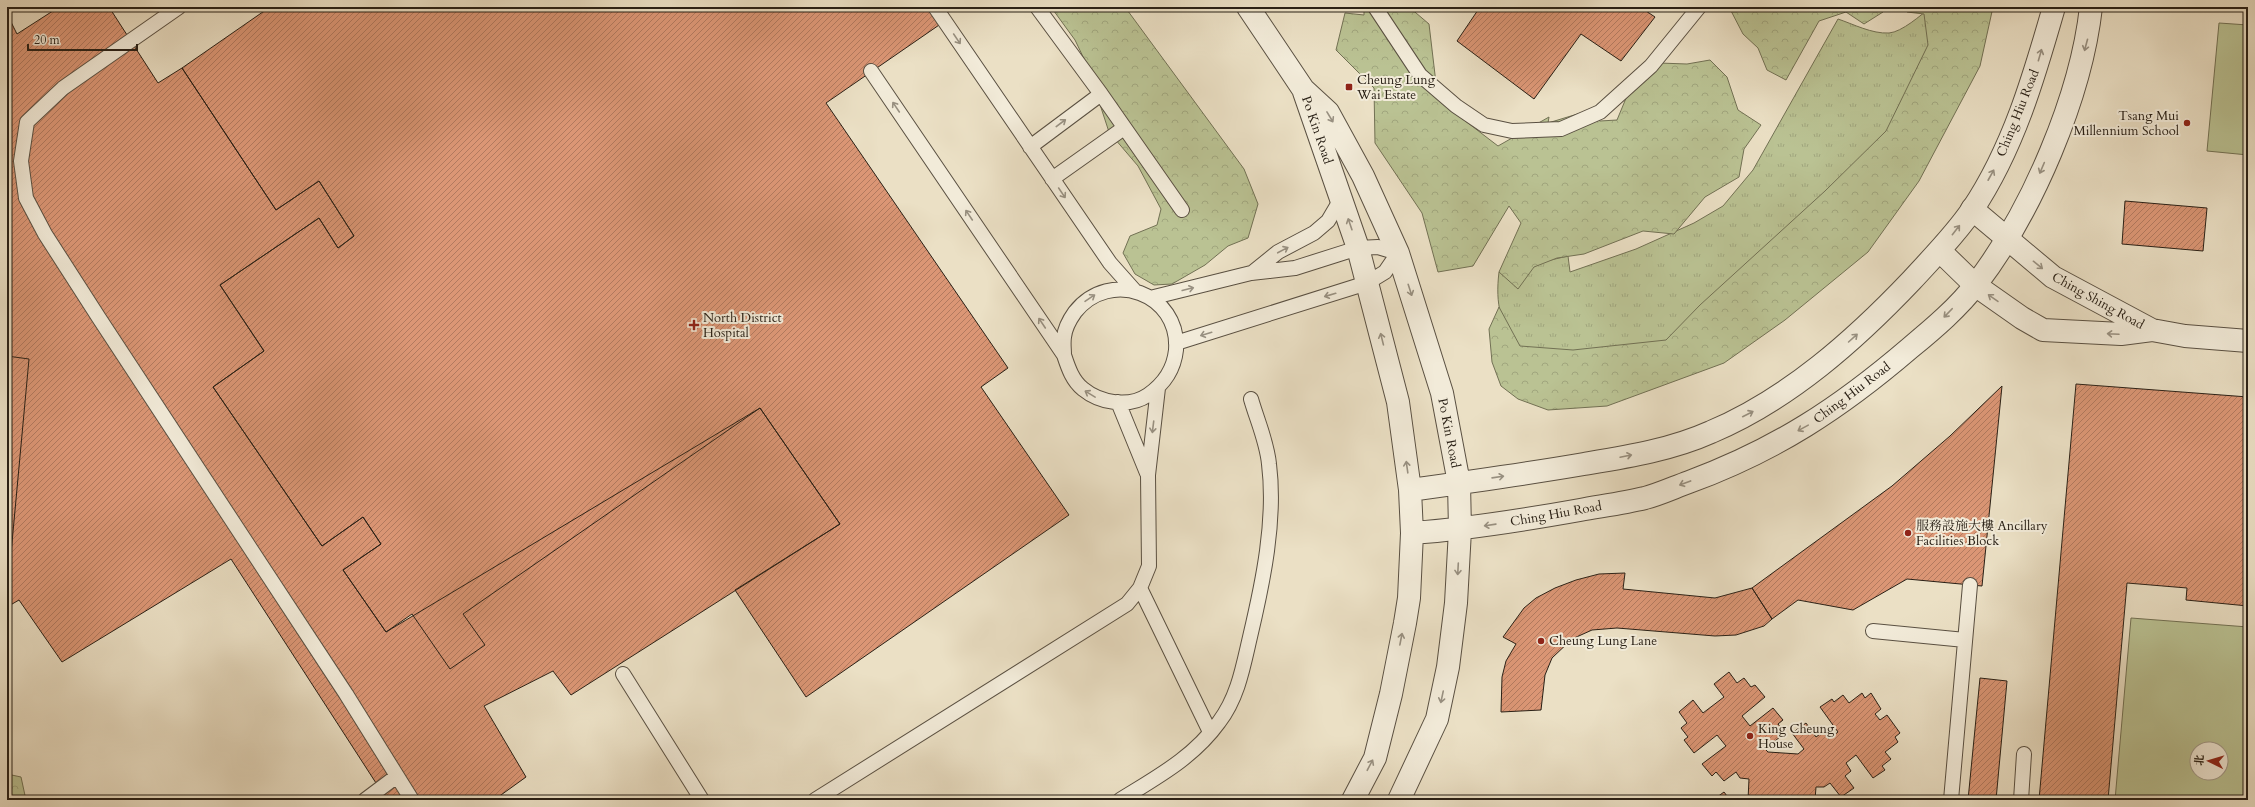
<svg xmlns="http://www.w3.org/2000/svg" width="2255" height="807" viewBox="0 0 2255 807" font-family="Cardo,'Noto Serif SC',serif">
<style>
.grass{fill:url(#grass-tufts);stroke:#727154}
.forest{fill:url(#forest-crowns);stroke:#727154}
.pitch{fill:#bac293;stroke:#727154;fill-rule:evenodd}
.building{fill:url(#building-hatch);stroke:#292016}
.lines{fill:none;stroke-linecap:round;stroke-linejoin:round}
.service-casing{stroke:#5a5042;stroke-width:16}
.minor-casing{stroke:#5a5042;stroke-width:24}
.tertiary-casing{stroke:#5a5042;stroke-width:24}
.service{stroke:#f2ebd9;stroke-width:14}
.minor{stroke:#f2ebd9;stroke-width:22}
.tertiary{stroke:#f2ebd9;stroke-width:22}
.oneway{stroke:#989081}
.poi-dot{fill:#8f2418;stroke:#f2ebd9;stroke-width:1.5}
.labels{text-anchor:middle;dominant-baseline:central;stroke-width:4;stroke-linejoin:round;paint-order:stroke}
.poi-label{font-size:13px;fill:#292016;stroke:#f2ebd9;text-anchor:start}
.street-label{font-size:13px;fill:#292016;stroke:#f2ebd9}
</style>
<defs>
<pattern id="grass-tufts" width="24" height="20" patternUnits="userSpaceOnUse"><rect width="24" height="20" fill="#bac293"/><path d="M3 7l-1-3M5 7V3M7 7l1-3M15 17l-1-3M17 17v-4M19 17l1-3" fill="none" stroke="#a0a67e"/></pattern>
<pattern id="forest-crowns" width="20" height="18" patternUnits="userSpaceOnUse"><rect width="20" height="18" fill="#bac293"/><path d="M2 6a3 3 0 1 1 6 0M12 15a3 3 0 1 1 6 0" fill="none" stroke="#a0a67e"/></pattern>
<pattern id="building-hatch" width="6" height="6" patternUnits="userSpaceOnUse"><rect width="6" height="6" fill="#db9675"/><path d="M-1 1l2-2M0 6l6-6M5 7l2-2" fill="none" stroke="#b27a5f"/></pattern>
</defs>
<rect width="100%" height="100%" fill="#ebe0c5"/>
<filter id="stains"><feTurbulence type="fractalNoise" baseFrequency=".005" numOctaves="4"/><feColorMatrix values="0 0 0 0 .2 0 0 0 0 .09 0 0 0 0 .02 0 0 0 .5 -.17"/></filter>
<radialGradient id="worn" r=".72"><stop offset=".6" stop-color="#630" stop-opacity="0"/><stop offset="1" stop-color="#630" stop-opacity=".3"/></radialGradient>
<!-- grass -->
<path class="grass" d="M 1931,7 L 1944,33 L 1910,122 L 1668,340 L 1567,362 L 1517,352 C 1501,323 1495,305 1499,272 L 1568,256 L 1570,272 L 1636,249 L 1694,223 L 1723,206 L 1753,170 L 1838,19 C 1853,24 1872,34 1889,33 C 1902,32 1921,15 1931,7 Z"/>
<!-- forest -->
<path class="forest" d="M 1051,7 L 1125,7 L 1244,169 L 1258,204 L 1248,238 L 1228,246 L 1205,265 L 1172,284 L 1154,285 L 1135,274 L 1123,253 L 1130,236 L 1157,225 L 1161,209 L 1138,166 L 1109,132 L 1087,65 L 1075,40 Z
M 1364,7 L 1409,7 L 1429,24 L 1438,100 L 1498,146 L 1549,117 L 1548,123 L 1584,112 L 1600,121 L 1617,120 L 1629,91 L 1659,63 L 1687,64 L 1710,60 L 1727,77 L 1738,110 L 1761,125 L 1744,149 L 1739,177 L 1705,197 L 1674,234 L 1643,231 L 1584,254 L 1557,258 L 1534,267 L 1518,289 L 1499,272 L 1521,223 L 1509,206 L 1473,266 L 1438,272 L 1422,213 L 1375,143 L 1374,88 L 1336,50 L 1345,13 L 1364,15 Z
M 1729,7 L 1885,7 L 1883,12 L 1864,24 L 1846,12 L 1819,21 L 1786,80 L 1767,70 L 1758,48 L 1743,34 Z
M 1911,7 L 1993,7 L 1980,66 L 1919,181 L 1868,252 L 1785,320 L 1724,363 L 1607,406 L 1548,410 L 1518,399 L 1501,386 L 1492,362 L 1489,329 L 1499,307 L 1520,346 L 1573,350 L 1666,340 L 1700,305 L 1825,191 L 1886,131 L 1928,45 L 1924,14 L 1907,12 Z
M 7,774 L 21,777 L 26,800 L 7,800 Z"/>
<!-- pitch -->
<path class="pitch" d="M 2219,23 L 2248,25 L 2248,155 L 2207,151 Z
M 2131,618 L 2248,627 L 2248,800 L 2115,800 ZM 2197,749 L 2221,749 L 2221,773 L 2197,773 Z"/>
<!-- building -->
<path class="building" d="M 59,7 L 109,7 L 158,83 L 182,68 L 276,210 L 319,181 L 354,236 L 338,248 L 319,218 L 220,285 L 264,351 L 213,387 L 322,546 L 363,517 L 381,544 L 343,570 L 386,632 L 760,408 L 840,524 L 571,695 L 553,671 L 484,706 L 526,777 L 494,800 L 387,800 L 231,559 L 62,662 L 19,600 L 7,607 L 7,14 L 17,34 Z
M 270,7 L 931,7 L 942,23 L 826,103 L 1008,368 L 981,387 L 1069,515 L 806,697 L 735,590 L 840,524 L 760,408 L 463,614 L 485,645 L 450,669 L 412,614 L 386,632 L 343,570 L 381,544 L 363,517 L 322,546 L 213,387 L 264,351 L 220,285 L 319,218 L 338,248 L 354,236 L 319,181 L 276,210 L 182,68 Z
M 1480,7 L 1640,7 L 1655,17 L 1621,61 L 1581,34 L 1534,99 L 1457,41 Z
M 2125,201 L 2207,208 L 2203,251 L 2122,244 Z
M 7,356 L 29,359 L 8,586 L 7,586 Z
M 2076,384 L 2248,397 L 2248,606 L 2186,600 L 2187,588 L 2127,583 L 2108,800 L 2039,800 Z
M 2002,386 L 1982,586 L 1907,579 L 1853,610 L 1798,600 L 1772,619 L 1752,588 L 1892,486 L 1950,436 Z
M 1625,573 L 1623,589 L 1715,598 L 1752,588 L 1772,619 L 1764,626 L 1736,635 L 1715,636 L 1617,628 L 1592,630 L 1572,639 L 1552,658 L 1545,675 L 1541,710 L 1501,712 L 1502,677 L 1506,661 L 1516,644 L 1503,637 L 1524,608 L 1536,598 L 1555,588 L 1576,580 L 1599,574 Z
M 1729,672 L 1737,683 L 1744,678 L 1751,687 L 1755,685 L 1765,697 L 1742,716 L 1750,726 L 1773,708 L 1783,720 L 1778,724 L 1785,733 L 1765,749 L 1768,752 L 1798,754 L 1804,749 L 1792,733 L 1806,723 L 1816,737 L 1823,732 L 1829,739 L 1838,732 L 1820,707 L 1832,699 L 1834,702 L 1843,695 L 1849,703 L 1862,693 L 1865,698 L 1871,693 L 1881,709 L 1875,714 L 1880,720 L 1887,715 L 1900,733 L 1895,737 L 1898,742 L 1885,752 L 1891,759 L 1882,766 L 1885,770 L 1873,778 L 1856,755 L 1846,763 L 1851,771 L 1845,776 L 1854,788 L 1841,797 L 1830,783 L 1824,787 L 1816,787 L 1815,800 L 1748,800 L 1749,779 L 1740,778 L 1736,772 L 1724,781 L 1716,772 L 1712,776 L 1702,764 L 1726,746 L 1717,735 L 1694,753 L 1684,740 L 1688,737 L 1681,728 L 1687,723 L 1679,712 L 1693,700 L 1703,713 L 1724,697 L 1714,684 Z
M 1980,678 L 2007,681 L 1996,800 L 1968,800 Z
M 1724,792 L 1730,800 L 1713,800 Z"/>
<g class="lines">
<!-- service casing -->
<g class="service-casing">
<path id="service" d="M 179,7 L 63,88 L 27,122 L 21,161 L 26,198 L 45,234 L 99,318 L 346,694 L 412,800
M 935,7 L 1110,263 L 1134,290
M 1037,7 L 1101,94 L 1182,210
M 1375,7 L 1420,75 L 1456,106 L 1484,125 L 1512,131 L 1561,129 L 1600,112 L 1651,66 L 1699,7
M 871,71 L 1064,355 C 1068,367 1072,380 1083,389 C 1100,403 1129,408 1148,395 C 1164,384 1174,369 1176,350 C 1180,293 1110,268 1075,312 C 1070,319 1065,328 1064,337 C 1063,343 1064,349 1064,355
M 1030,147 L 1101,94
M 1052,179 L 1124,128
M 1252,273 L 1278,252 L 1314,233 L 1328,221 L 1341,199
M 1150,298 L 1251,273 L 1295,268 L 1358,248 L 1378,247 L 1398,253 L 1385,272 L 1367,283 L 1176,343
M 1118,402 L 1147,473
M 1140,588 L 1210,732
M 1873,631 L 1965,640
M 623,674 L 702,800
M 365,800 L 397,776
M 815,800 L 1127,604 L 1140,588 L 1149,566 L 1148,475 L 1158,388
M 1120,800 C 1157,777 1193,758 1219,722 C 1238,697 1243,667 1250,637 C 1263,582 1276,520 1269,464 C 1267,442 1257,420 1251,399
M 1951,800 L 1970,585
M 2021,800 L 2024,754"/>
</g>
<!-- minor casing -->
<g class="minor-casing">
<path id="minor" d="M 1972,209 L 2053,277 L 2152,330 L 2185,336 L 2248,341
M 1940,251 L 1975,285 L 2022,318 L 2043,330 L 2121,334 L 2152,330"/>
</g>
<!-- tertiary casing -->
<g class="tertiary-casing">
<path id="tertiary" d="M 1248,7 L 1303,89 L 1328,112 L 1363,176 L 1398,253 L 1442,393 L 1459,483 L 1460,530 L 1456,603 L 1448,667 L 1437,719 L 1399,800
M 1304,92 L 1358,248 L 1398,402 L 1410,490 L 1412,533 L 1409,598 L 1405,623 L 1391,694 L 1375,758 L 1353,800
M 1410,490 C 1468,482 1526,474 1584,464 C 1626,457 1671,450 1711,432 C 1789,399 1855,340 1912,280 C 1933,257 1955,235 1972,210 C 2013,149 2034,77 2054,7
M 1412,533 C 1469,529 1524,520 1580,510 C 1602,506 1624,503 1645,498 C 1660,494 1675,487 1689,482 C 1776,450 1840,408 1910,348 C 1933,329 1959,307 1977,283 C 2032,211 2081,97 2091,7"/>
</g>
<!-- service -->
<use href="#service" class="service"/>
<!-- minor -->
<use href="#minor" class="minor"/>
<!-- tertiary -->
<use href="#tertiary" class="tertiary"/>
</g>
<!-- one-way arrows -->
<defs><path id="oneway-shaft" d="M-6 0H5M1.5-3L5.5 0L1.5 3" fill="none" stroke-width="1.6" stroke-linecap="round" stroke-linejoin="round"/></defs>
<g class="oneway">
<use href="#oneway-shaft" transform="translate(957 39) rotate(56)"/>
<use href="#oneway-shaft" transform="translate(2086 45) rotate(105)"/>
<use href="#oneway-shaft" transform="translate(2040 55) rotate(-74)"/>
<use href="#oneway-shaft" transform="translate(896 107) rotate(-124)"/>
<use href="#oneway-shaft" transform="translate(1330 117) rotate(59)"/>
<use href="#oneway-shaft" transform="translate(1061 123) rotate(-37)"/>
<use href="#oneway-shaft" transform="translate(2042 168) rotate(113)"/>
<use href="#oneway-shaft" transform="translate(1991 175) rotate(-61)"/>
<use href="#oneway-shaft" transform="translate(1062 193) rotate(56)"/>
<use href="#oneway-shaft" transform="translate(969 215) rotate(-124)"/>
<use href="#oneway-shaft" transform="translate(1350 224) rotate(-109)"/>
<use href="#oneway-shaft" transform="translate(1956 230) rotate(-52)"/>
<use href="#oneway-shaft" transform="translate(1283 250) rotate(-28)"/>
<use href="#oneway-shaft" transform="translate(2038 265) rotate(39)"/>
<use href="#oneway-shaft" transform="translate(1188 289) rotate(-14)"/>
<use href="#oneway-shaft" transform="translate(1410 290) rotate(72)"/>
<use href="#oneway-shaft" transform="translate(1330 295) rotate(164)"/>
<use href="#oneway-shaft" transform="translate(1090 298) rotate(-34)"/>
<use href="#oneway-shaft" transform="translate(1993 298) rotate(-145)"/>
<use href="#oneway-shaft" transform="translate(1948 313) rotate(134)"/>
<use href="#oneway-shaft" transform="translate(1042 323) rotate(-124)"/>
<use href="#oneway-shaft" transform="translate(1206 334) rotate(163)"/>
<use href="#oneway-shaft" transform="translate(2113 334) rotate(-177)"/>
<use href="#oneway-shaft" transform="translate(1853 338) rotate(-42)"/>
<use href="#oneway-shaft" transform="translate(1382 339) rotate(-104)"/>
<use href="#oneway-shaft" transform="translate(1090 394) rotate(-149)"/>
<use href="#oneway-shaft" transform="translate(1748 414) rotate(-27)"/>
<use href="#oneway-shaft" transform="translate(1153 427) rotate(97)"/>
<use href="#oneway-shaft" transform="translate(1803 428) rotate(151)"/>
<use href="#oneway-shaft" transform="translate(1626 456) rotate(-12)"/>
<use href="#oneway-shaft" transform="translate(1407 467) rotate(-98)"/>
<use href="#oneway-shaft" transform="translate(1498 477) rotate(-8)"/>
<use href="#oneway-shaft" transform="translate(1685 483) rotate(160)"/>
<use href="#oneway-shaft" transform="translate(1490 525) rotate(172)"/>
<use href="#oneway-shaft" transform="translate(1458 569) rotate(93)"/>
<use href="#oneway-shaft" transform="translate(1401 639) rotate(-79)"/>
<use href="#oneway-shaft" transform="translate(1442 697) rotate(102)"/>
<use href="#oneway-shaft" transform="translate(1370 765) rotate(-62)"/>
</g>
<!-- markers -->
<g class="poi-dot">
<rect x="1345" y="83" width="8" height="8" rx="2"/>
<circle cx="2187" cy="123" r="4"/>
<path d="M692 319h4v4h4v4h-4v4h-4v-4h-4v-4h4z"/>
<circle cx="1908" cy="533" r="4"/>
<circle cx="1541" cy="641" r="4"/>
<circle cx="1750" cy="736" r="4"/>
</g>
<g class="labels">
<!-- poi labels -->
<g class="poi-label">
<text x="1357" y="80">Cheung Lung<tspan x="1357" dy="15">Wai Estate</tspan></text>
<text x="2179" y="116" text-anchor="end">Tsang Mui<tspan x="2179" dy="15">Millennium School</tspan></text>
<text x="703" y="318">North District<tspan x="703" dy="15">Hospital</tspan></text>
<text x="1916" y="526">服務設施大樓 Ancillary<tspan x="1916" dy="15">Facilities Block</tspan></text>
<text x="1549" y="641">Cheung Lung Lane</text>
<text x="1758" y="729">King Cheung<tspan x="1758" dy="15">House</tspan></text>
</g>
<!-- street labels -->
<g class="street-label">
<text transform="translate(2018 113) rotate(-68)">Ching Hiu Road</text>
<text transform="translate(1317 130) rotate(71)">Po Kin Road</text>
<text transform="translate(2098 301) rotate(29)">Ching Shing Road</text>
<text transform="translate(1852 393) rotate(-37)">Ching Hiu Road</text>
<text transform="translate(1449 433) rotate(79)">Po Kin Road</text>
<text transform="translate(1556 514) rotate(-10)">Ching Hiu Road</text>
</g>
</g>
<!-- margin -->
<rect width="2255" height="807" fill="none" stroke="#ebe0c5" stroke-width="24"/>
<rect x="8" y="8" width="2239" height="791" fill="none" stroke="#292016" stroke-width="2"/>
<rect x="12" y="12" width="2231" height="783" fill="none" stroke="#292016"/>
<!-- north arrow -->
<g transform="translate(2209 761) rotate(275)"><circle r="19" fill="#f2ebd9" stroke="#a29a8b"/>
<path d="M0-3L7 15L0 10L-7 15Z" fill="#8f2418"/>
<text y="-6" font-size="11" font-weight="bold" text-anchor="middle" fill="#292016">北</text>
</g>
<!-- scale -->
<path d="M28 44v6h109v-6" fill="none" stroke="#292016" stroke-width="2"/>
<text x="34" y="44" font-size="12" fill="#292016" stroke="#f2ebd9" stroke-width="3" paint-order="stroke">20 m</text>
<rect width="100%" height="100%" filter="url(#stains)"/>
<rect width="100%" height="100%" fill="url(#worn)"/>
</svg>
